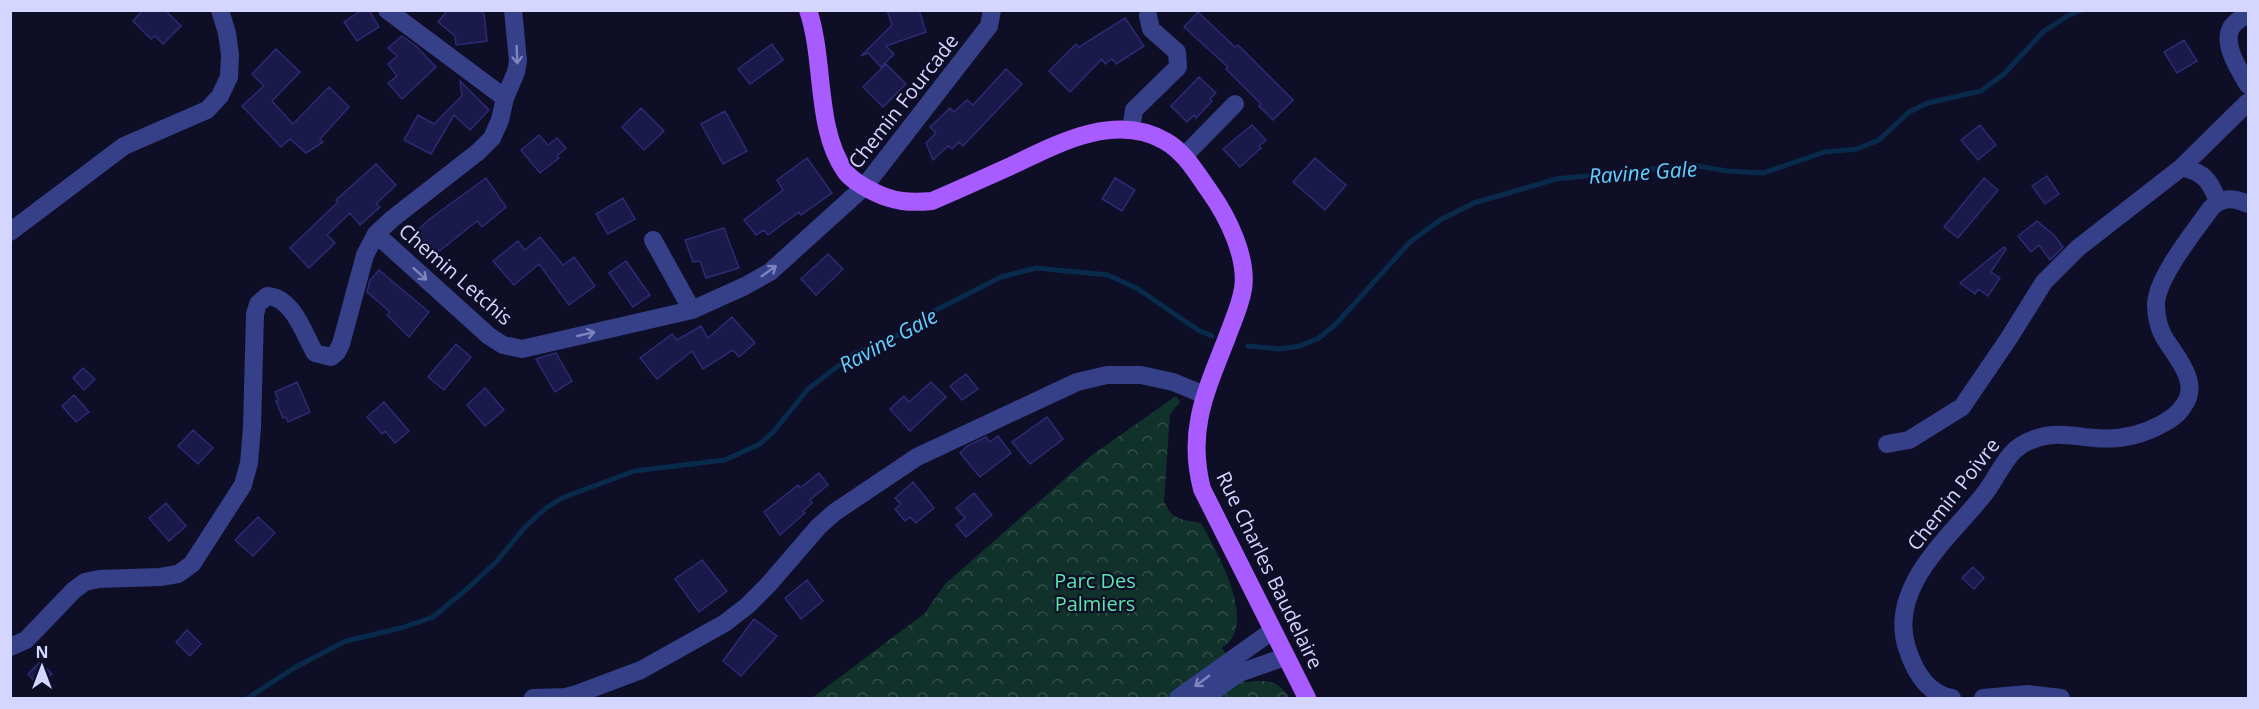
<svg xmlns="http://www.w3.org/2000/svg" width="2259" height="709" viewBox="0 0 2259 709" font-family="'Open Sans',sans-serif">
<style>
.park{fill:url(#park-crowns)}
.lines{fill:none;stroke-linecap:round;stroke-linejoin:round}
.stream{stroke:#092b4b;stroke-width:5}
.building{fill:#1b1949;stroke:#2d2a76;stroke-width:1.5}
.minor{stroke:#364088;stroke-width:18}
.major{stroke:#a85bff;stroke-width:18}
.oneway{stroke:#7d84be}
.labels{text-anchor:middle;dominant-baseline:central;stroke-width:4.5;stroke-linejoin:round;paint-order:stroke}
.street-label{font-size:20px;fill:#d4d6ff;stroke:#0e0e27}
.park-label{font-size:20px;fill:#59e6ad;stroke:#0e0e27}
.water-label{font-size:21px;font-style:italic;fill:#62cfff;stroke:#0e0e27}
</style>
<defs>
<pattern id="park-crowns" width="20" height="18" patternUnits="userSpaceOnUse" patternTransform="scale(1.5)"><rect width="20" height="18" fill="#11312b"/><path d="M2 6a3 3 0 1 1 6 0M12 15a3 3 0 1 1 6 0" fill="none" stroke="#334e4b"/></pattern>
</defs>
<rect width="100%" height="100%" fill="#0e0e27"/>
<!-- park -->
<path class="park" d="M 1176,396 L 1180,402 L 1170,414 L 1164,501 C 1171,520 1183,520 1201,523 C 1215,549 1250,608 1232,638 C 1230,642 1225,645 1222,648 L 1245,682 C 1266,680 1278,679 1289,698 L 812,698 L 925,613 L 945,584 L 1092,455 Z"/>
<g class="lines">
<!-- stream -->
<path class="stream" d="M 1248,346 L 1279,349 L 1300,346 L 1319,338 L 1336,324 L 1410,242 L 1440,220 L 1474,203 L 1556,179 L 1692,165 L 1727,171 L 1763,173 L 1825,152 L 1857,149 L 1879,140 L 1909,112 L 1928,103 L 1981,91 L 2004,74 L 2044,31 L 2069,15 L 2082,10
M 248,698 L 294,668 L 346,641 L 401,628 L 433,617 L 468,588 L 496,562 L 526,526 L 546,508 L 562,498 L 634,471 L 725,460 L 760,444 L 774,431 L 808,389 L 854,354 L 898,335 L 938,309 L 1001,277 L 1036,268 L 1108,275 L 1138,289 L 1198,330 L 1212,336"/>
</g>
<!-- building -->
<path class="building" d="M 143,10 L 165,10 L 181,26 L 163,44 L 155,36 L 151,39 L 133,21 Z
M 362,10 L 369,10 L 379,27 L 357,41 L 344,22 Z
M 448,10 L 480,10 L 484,14 L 487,41 L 456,45 L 455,36 L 438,22 Z
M 887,10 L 919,10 L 926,32 L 886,46 L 894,54 L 881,67 L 868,53 L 861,56 L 892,25 Z
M 1198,12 L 1235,47 L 1238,45 L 1293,100 L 1273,120 L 1259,106 L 1261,104 L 1226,69 L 1228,67 L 1184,27 Z
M 1125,18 L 1144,46 L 1116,64 L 1112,59 L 1105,64 L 1102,59 L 1070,92 L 1049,71 L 1076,44 L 1079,47 Z
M 402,36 L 416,46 L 436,67 L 402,99 L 388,83 L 397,76 L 388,64 L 397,56 L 388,48 Z
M 2184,40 L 2197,61 L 2177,73 L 2164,52 Z
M 772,44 L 783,60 L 750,84 L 738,69 Z
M 276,49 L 300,72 L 272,101 L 293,124 L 329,87 L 349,107 L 320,139 L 323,142 L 306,153 L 290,139 L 281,147 L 242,106 L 264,86 L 252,74 Z
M 886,64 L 906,84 L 883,107 L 863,87 Z
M 1006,69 L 1022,84 L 963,146 L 959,142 L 952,149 L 948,146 L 933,160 L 926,143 L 936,133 L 930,127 L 950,108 L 954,112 L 967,100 L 973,105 Z
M 1199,77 L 1216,93 L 1210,99 L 1212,101 L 1196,118 L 1194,115 L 1187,122 L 1171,106 Z
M 460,81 L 489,110 L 470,130 L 454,115 L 431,154 L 404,140 L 418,115 L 434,124 L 462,96 Z
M 641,108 L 664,131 L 644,150 L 622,127 Z
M 725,111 L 747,151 L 723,164 L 701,124 Z
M 1252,125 L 1266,140 L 1259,146 L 1261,148 L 1240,167 L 1223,149 Z
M 1980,125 L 1996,145 L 1978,160 L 1961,140 Z
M 539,135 L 548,145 L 557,138 L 566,148 L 557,156 L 559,158 L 540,173 L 521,150 Z
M 807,158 L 832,193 L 801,215 L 799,212 L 768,235 L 764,230 L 756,235 L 744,220 L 783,190 L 777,180 Z
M 1315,158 L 1346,185 L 1325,210 L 1293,182 Z
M 376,164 L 396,185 L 376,204 L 380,207 L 360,225 L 350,213 L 327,235 L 335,243 L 309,268 L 290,248 L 338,202 L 336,200 Z
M 2047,176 L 2059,194 L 2045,204 L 2032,186 Z
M 486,178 L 506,207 L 482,227 L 477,221 L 432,257 L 413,234 L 431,218 Z
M 1115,178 L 1135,190 L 1122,211 L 1102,199 Z
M 1984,178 L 1998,190 L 1958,238 L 1944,227 Z
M 623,198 L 635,219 L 608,234 L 596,214 Z
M 2037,221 L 2054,235 L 2063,247 L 2050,260 L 2039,245 L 2031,252 L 2018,236 Z
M 724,228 L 739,268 L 706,278 L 700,261 L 693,262 L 685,240 Z
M 540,237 L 563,265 L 574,257 L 595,286 L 569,305 L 539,264 L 514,285 L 493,261 L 518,241 L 525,250 Z
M 2004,247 L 2006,249 L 1991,272 L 2000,278 L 1988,296 L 1978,289 L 1975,294 L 1960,283 Z
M 828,254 L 843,269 L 816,295 L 801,279 Z
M 626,261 L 650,295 L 633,307 L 609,273 Z
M 379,270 L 429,312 L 409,337 L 387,315 L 390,312 L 367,292 L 370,280 Z
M 732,317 L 755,343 L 739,357 L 733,350 L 703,369 L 692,351 L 657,379 L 640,358 L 672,334 L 677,340 L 701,326 L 708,338 Z
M 456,344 L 471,357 L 444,390 L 428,377 Z
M 556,353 L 572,381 L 555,392 L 536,359 Z
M 83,368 L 95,379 L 84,390 L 73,378 Z
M 966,374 L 978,389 L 962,400 L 950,386 Z
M 297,382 L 310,412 L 288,422 L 286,417 L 283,418 L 276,401 L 278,400 L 275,392 Z
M 931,382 L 946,397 L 910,431 L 890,409 L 904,396 L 909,402 Z
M 485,388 L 504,410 L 485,426 L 467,405 Z
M 74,395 L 89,412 L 76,422 L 62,406 Z
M 384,402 L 409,431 L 395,443 L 385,431 L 382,434 L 367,417 Z
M 1047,417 L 1063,439 L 1030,464 L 1012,442 Z
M 193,430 L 213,448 L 198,464 L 178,446 Z
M 998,436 L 1011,453 L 980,477 L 960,453 L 967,446 L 986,437 L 990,442 Z
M 819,473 L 828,485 L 810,500 L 812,503 L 803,511 L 805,513 L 780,535 L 764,512 L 798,485 L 800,488 Z
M 913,482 L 934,508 L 916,523 L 910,517 L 905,521 L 895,509 L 901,504 L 895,498 Z
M 974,493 L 992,515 L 966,537 L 956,525 L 965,518 L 956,508 Z
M 166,503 L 186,526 L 169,541 L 149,518 Z
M 258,517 L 275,533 L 253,556 L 235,540 Z
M 702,560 L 727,591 L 699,612 L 675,579 Z
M 1973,567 L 1984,578 L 1974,589 L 1962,578 Z
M 807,580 L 823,601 L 801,619 L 785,598 Z
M 754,619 L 777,636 L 741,676 L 723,661 Z
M 187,630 L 201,644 L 190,656 L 176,642 Z
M 40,662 L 52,674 L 39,686 L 28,674 Z"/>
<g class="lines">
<!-- minor -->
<path class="minor" d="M 387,10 L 505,98
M 2248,13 C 2243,17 2234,22 2231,28 C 2222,45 2240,71 2248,85
M 1131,130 L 1134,110 L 1178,67 L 1177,52 L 1151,29 L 1148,16
M 1184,156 L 1235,104
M 2182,167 C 2204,173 2209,179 2218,201
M 10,232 L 124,146 L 207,110 L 220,96 L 229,77 L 230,55 L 227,33 L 220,10
M 376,234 L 489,336 L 503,345 L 522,349 L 692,310 L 745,286 L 770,272 L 864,187 L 989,26 L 992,10
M 653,240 L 692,310
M 1887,444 L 1909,440 L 1962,407 L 2009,338 L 2044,282 L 2078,248 L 2182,167 L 2248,102
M 10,647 L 26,640 L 74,590 L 85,582 L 99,579 L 160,577 L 178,574 L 192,564 L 243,485 L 249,463 L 252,428 L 255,314 L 258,304 L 267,296 C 293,297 304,334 315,353 L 331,357 L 337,352 L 341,344 L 365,255 L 376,234 L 392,219 L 478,152 L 492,138 L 500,120 L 505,98 L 516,72 L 518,61 L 513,10
M 533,698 L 566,697 L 577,694 L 641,670 L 725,623 L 747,606 L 768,585 L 819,526 L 835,512 L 917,457 L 1077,382 L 1107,375 L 1141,375 L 1173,382 L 1205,395
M 1178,698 L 1272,631
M 1204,698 L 1239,673 L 1285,657
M 1952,698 C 1927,694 1914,670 1907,648 C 1887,586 1952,536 1985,493 C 2000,474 2006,449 2032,440 C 2053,431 2072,436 2094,438 C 2117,440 2140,436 2160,425 C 2170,420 2178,415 2184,405 C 2201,382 2175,356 2164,337 C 2159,329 2156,315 2156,306 C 2155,279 2195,231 2211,208 C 2223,196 2234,198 2248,204
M 1983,698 L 2028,694 L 2061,698"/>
<!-- major -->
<path class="major" d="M 808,10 C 825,59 815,129 845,171 C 851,180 864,187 874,192 C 894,202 910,203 932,201 C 958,190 984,178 1011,166 C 1057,144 1115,112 1165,141 C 1185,152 1197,174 1210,192 C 1227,216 1248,257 1243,289 C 1240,307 1232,323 1226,340 C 1205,393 1187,432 1202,489 L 1307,698"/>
</g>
<!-- one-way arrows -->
<defs><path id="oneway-shaft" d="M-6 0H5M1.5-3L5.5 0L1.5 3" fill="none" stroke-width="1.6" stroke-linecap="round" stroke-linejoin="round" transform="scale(1.5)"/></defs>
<g class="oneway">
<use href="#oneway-shaft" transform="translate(517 55) rotate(88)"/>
<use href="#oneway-shaft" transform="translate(769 271) rotate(-36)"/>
<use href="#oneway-shaft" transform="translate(420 274) rotate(42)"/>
<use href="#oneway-shaft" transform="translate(586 334) rotate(-13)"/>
<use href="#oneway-shaft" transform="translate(1202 681) rotate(144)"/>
</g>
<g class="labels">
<!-- street labels -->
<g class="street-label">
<text transform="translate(903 101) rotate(-52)">Chemin Fourcade</text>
<text transform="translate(456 274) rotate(41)">Chemin Letchis</text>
<text transform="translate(1953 494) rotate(-52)">Chemin Poivre</text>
<text transform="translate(1270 570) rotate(64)">Rue Charles Baudelaire</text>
</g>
<!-- park labels -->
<g class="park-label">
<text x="1095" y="580">Parc Des<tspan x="1095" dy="23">Palmiers</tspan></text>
</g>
<!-- water labels -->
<g class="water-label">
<text transform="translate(1643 172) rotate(-4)">Ravine Gale</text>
<text transform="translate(888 340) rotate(-29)">Ravine Gale</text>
</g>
</g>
<!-- border -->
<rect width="2259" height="709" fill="none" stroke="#d4d6ff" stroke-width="24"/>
<!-- north arrow -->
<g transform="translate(42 667)" stroke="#0e0e27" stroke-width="4.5" paint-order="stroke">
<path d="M0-4.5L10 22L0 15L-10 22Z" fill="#d4d6ff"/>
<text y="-9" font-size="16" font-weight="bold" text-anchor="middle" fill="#d4d6ff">N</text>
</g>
</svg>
